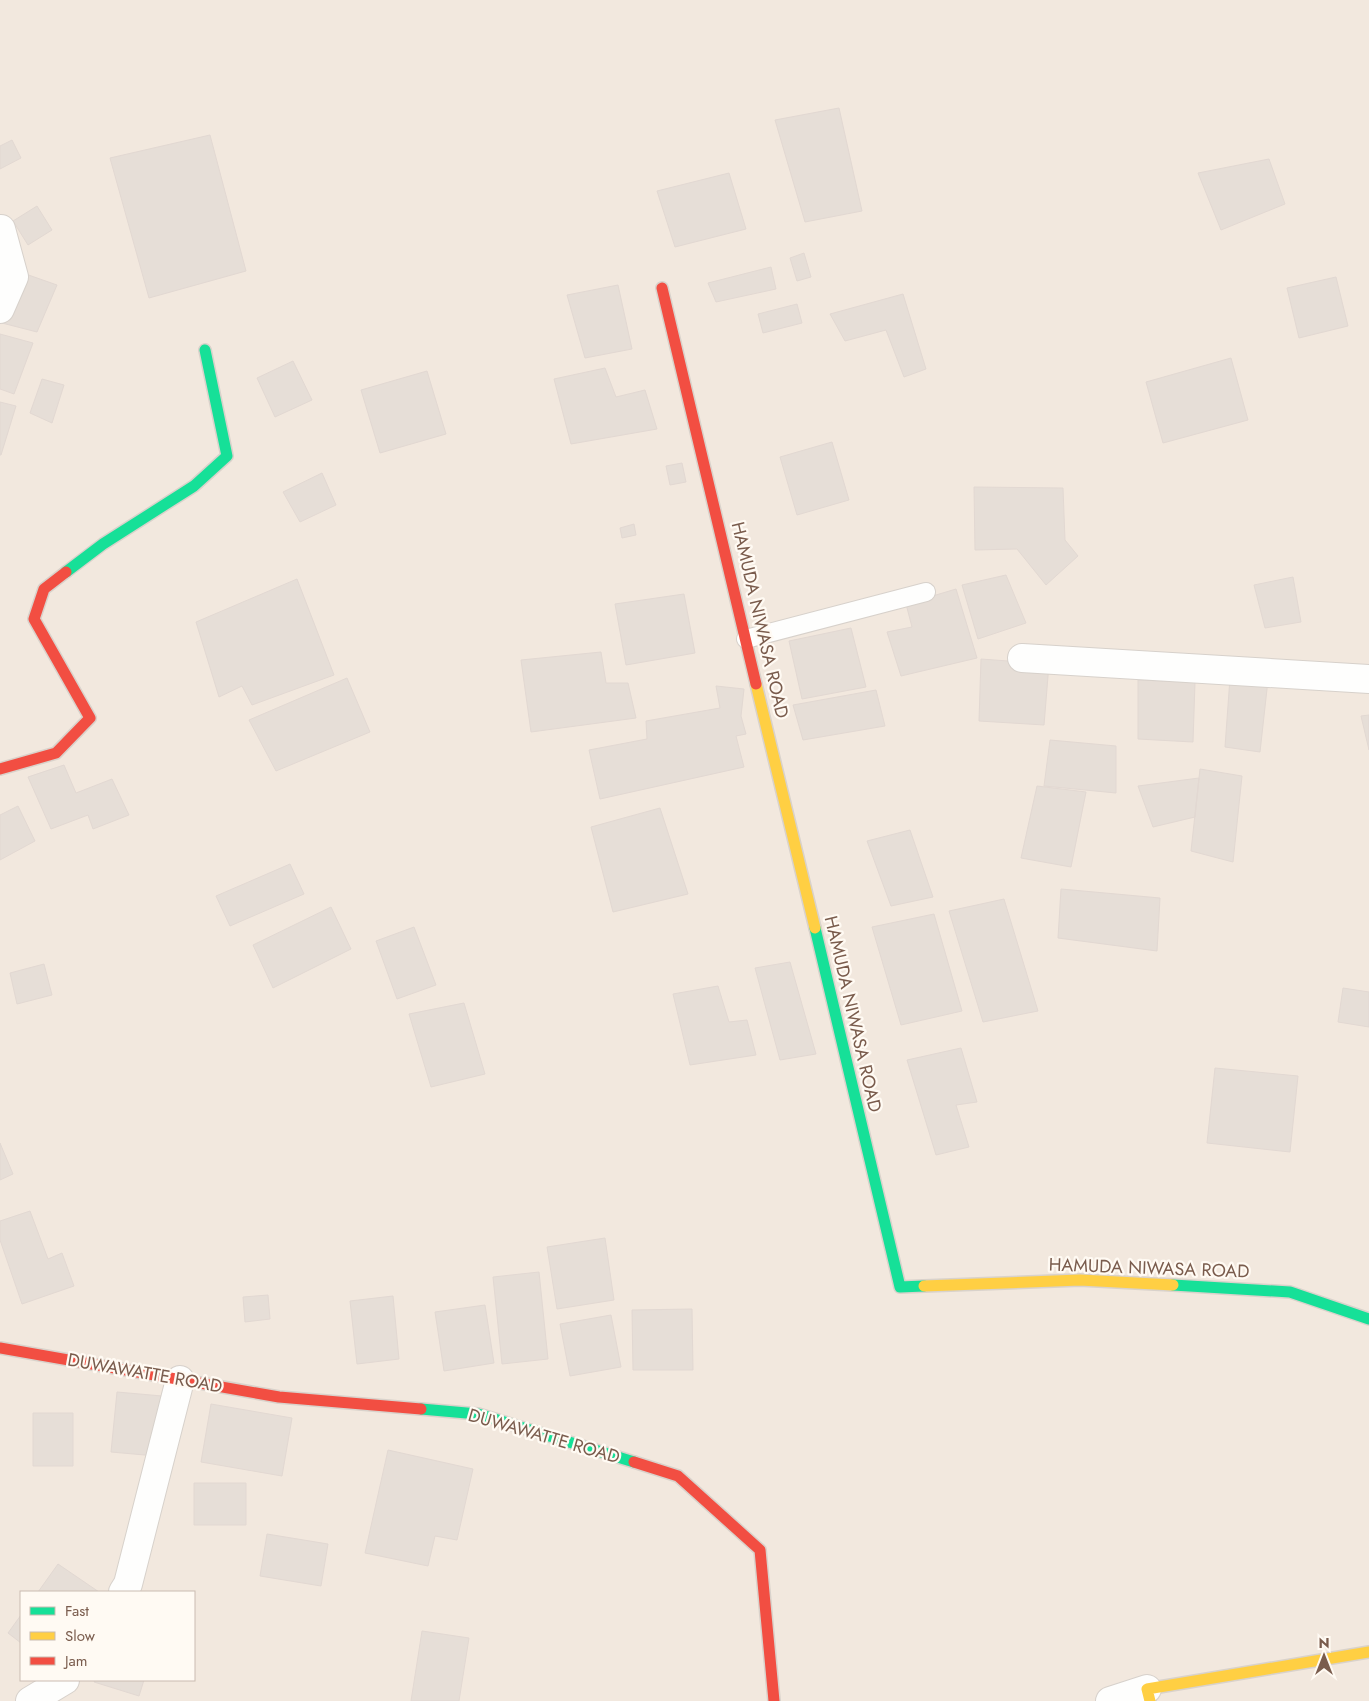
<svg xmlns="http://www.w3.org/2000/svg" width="1369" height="1701" viewBox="0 0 1369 1701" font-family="Jost,sans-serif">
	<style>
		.residential { fill: #f2e8de; fill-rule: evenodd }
		.building { fill: #e6ded7; stroke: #e2d8d2 }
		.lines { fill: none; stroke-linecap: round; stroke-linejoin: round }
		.lane-casing { stroke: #d7d1cb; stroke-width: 20 }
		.street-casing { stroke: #d7d1cb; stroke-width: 30 }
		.fast-casing { stroke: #d9d2cb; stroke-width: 14 }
		.slow-casing { stroke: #d9d2cb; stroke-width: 14 }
		.jam-casing { stroke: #d9d2cb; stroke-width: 14 }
		.lane { stroke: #fefefd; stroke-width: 18 }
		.street { stroke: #fefefd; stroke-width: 28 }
		.fast { stroke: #16e098; stroke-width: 11 }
		.slow { stroke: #ffcf43; stroke-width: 11 }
		.jam { stroke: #f24e42; stroke-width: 11 }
		.labels { text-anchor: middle; stroke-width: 4.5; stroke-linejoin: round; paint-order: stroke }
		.street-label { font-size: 18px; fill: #7a5c4d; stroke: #fffaf3 }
	</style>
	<rect width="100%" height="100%" fill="#f9f5f0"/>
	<path class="residential" d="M 0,0 L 1369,0 L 1369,1701 L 0,1701 ZM 21,1592 L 194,1592 L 194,1680 L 21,1680 Z"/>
	<path class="building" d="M 839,108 L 862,211 L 805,222 L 775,120 Z
		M 210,135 L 246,271 L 149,298 L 110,158 Z
		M 12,140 L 21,158 L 0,169 L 0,146 Z
		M 1269,159 L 1285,204 L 1221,230 L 1198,173 Z
		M 729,173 L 746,229 L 675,247 L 657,191 Z
		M 37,206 L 52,230 L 28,245 L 13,221 Z
		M 804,253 L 811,277 L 797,281 L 790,258 Z
		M 771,267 L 776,289 L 716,302 L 708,283 Z
		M 20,272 L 57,285 L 37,332 L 2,323 Z
		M 1336,277 L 1348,326 L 1299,338 L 1287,288 Z
		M 618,285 L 632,349 L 585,358 L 567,295 Z
		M 903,294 L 926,369 L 904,377 L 886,330 L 845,341 L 830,314 Z
		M 797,304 L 802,323 L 763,333 L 758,314 Z
		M 0,334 L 33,343 L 14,394 L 0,389 Z
		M 1231,358 L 1248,420 L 1163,443 L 1146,382 Z
		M 293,361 L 312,400 L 275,417 L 257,378 Z
		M 605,368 L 616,397 L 645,390 L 657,429 L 571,444 L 554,379 Z
		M 427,371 L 446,434 L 380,453 L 361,390 Z
		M 42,379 L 64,385 L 52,423 L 30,413 Z
		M 0,402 L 16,406 L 1,455 L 0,455 Z
		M 832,442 L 849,500 L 797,515 L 780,457 Z
		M 682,463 L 686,482 L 670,485 L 666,466 Z
		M 322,473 L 336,505 L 300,522 L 283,492 Z
		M 974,487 L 1063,488 L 1065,540 L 1078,556 L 1046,585 L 1017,549 L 975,550 Z
		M 634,524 L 636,535 L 622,538 L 620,528 Z
		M 1006,575 L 1026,623 L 978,639 L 962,585 Z
		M 1293,577 L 1301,622 L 1265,628 L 1254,585 Z
		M 297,579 L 334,675 L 252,705 L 242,686 L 219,697 L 196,622 Z
		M 956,589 L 977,658 L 901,676 L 887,632 L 912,627 L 906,604 Z
		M 684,594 L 695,653 L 626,665 L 615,604 Z
		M 851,628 L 866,687 L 802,699 L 789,641 Z
		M 601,652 L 606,683 L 628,683 L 636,718 L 531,732 L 521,660 Z
		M 981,659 L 1049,664 L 1044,725 L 979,721 Z
		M 347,678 L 370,732 L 276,771 L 249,720 Z
		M 1230,678 L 1268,680 L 1260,752 L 1225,747 Z
		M 1138,680 L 1195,682 L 1193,742 L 1138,739 Z
		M 716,686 L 744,689 L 741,716 L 746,734 L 736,736 L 744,767 L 600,799 L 589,750 L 647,739 L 646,721 L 720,708 Z
		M 876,690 L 885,726 L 803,740 L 793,705 Z
		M 1369,715 L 1369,750 L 1361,716 Z
		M 1050,740 L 1116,746 L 1116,793 L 1044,786 Z
		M 64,765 L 76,793 L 112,779 L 129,815 L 93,829 L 88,815 L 51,829 L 28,777 Z
		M 1200,769 L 1242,776 L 1233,862 L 1191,851 Z
		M 1199,778 L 1195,817 L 1153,827 L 1138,786 Z
		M 1037,786 L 1086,792 L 1071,867 L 1021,858 Z
		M 18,806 L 35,841 L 0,860 L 0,815 Z
		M 660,808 L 688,894 L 613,912 L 591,827 Z
		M 910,830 L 933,897 L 891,906 L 867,841 Z
		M 290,864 L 304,894 L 230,926 L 216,896 Z
		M 1061,889 L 1160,898 L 1157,951 L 1058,938 Z
		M 1004,899 L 1038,1011 L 983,1022 L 949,911 Z
		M 331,907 L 351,949 L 273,988 L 253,945 Z
		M 934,914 L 962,1011 L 901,1025 L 872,927 Z
		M 414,927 L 436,985 L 397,999 L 376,941 Z
		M 790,962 L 816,1054 L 780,1060 L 755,968 Z
		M 44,964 L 52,995 L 17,1004 L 10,973 Z
		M 718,986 L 729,1022 L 747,1020 L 756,1055 L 690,1065 L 673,994 Z
		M 1343,988 L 1369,992 L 1369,1027 L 1338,1022 Z
		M 464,1003 L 485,1074 L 431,1087 L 409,1014 Z
		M 961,1048 L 977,1102 L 956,1105 L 969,1147 L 936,1155 L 907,1060 Z
		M 1215,1068 L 1298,1076 L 1290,1152 L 1207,1143 Z
		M 0,1143 L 13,1174 L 0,1180 Z
		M 30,1211 L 48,1259 L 62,1253 L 74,1286 L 22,1304 L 0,1240 L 0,1221 Z
		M 605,1238 L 614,1300 L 557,1309 L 547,1247 Z
		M 539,1272 L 548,1359 L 502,1364 L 493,1277 Z
		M 268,1295 L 270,1319 L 245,1322 L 243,1297 Z
		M 393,1296 L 399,1359 L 357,1364 L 350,1301 Z
		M 485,1305 L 494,1363 L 444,1371 L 435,1312 Z
		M 692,1309 L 693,1370 L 633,1370 L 632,1310 Z
		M 611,1315 L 621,1367 L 570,1376 L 560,1324 Z
		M 117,1392 L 162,1396 L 156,1456 L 111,1452 Z
		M 211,1404 L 292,1418 L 282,1476 L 201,1462 Z
		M 33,1413 L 73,1413 L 73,1466 L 33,1466 Z
		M 388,1450 L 473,1469 L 457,1540 L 435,1536 L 428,1566 L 365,1553 Z
		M 194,1483 L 246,1483 L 246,1525 L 194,1525 Z
		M 267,1534 L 328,1544 L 321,1586 L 260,1576 Z
		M 58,1564 L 99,1592 L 38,1592 Z
		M 21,1615 L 21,1643 L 8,1633 Z
		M 422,1631 L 469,1638 L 459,1701 L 411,1701 Z
		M 95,1680 L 144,1680 L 139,1696 L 94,1682 Z"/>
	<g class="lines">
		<g class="lane-casing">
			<path id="lane" d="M 746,639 L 926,592"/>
		</g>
		<g class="street-casing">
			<path id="street" d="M 0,230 L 1,229 L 14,277 L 0,309
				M 1022,658 L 1369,679
				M 123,1592 L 128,1584 L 180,1380
				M 30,1701 L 65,1680
				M 1110,1701 L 1147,1689"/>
		</g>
		<g class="fast-casing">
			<path id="fast" d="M 66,572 L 103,544 L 194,486 L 227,456 L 205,350
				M 815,928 L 900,1287 L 924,1286
				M 1173,1285 L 1290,1292 L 1369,1319
				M 421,1409 L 478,1414 L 634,1462"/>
		</g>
		<g class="slow-casing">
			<path id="slow" d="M 756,684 L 815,928
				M 924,1286 L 1080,1280 L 1173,1285
				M 1150,1701 L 1147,1689 L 1369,1652"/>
		</g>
		<g class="jam-casing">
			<path id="jam" d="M 662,288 L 756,684
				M 0,769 L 56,753 L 90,718 L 34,619 L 44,589 L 66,572
				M 0,1348 L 279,1397 L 421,1409
				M 634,1462 L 678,1476 L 760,1550 L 774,1701"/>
		</g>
		<use href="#lane" class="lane"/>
		<use href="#street" class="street"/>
		<use href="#fast" class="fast"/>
		<use href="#slow" class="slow"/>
		<use href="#jam" class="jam"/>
	</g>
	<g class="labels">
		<g class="street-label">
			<text transform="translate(760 620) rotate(77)" y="6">HAMUDA NIWASA ROAD</text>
			<text transform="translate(853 1014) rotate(77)" y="6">HAMUDA NIWASA ROAD</text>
			<text transform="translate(1149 1268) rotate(2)" y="6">HAMUDA NIWASA ROAD</text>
			<text transform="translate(145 1373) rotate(10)" y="6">DUWAWATTE ROAD</text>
			<text transform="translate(544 1436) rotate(16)" y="6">DUWAWATTE ROAD</text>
		</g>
	</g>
	<rect x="20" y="1591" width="175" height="90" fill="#fffaf3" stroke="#cabbb1"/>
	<rect x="30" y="1607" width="25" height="8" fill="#16e098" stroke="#cabbb1"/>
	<text x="65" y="1616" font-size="15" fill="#7a5c4d">Fast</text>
	<rect x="30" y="1632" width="25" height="8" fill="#ffcf43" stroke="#cabbb1"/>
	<text x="65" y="1641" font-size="15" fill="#7a5c4d">Slow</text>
	<rect x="30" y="1657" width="25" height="8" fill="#f24e42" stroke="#cabbb1"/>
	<text x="65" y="1666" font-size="15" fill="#7a5c4d">Jam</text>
	<g transform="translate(1324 1656)" stroke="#fffaf3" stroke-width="4" paint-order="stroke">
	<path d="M0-4L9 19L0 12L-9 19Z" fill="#7a5c4d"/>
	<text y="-8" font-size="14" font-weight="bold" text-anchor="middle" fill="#7a5c4d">N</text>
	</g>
</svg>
